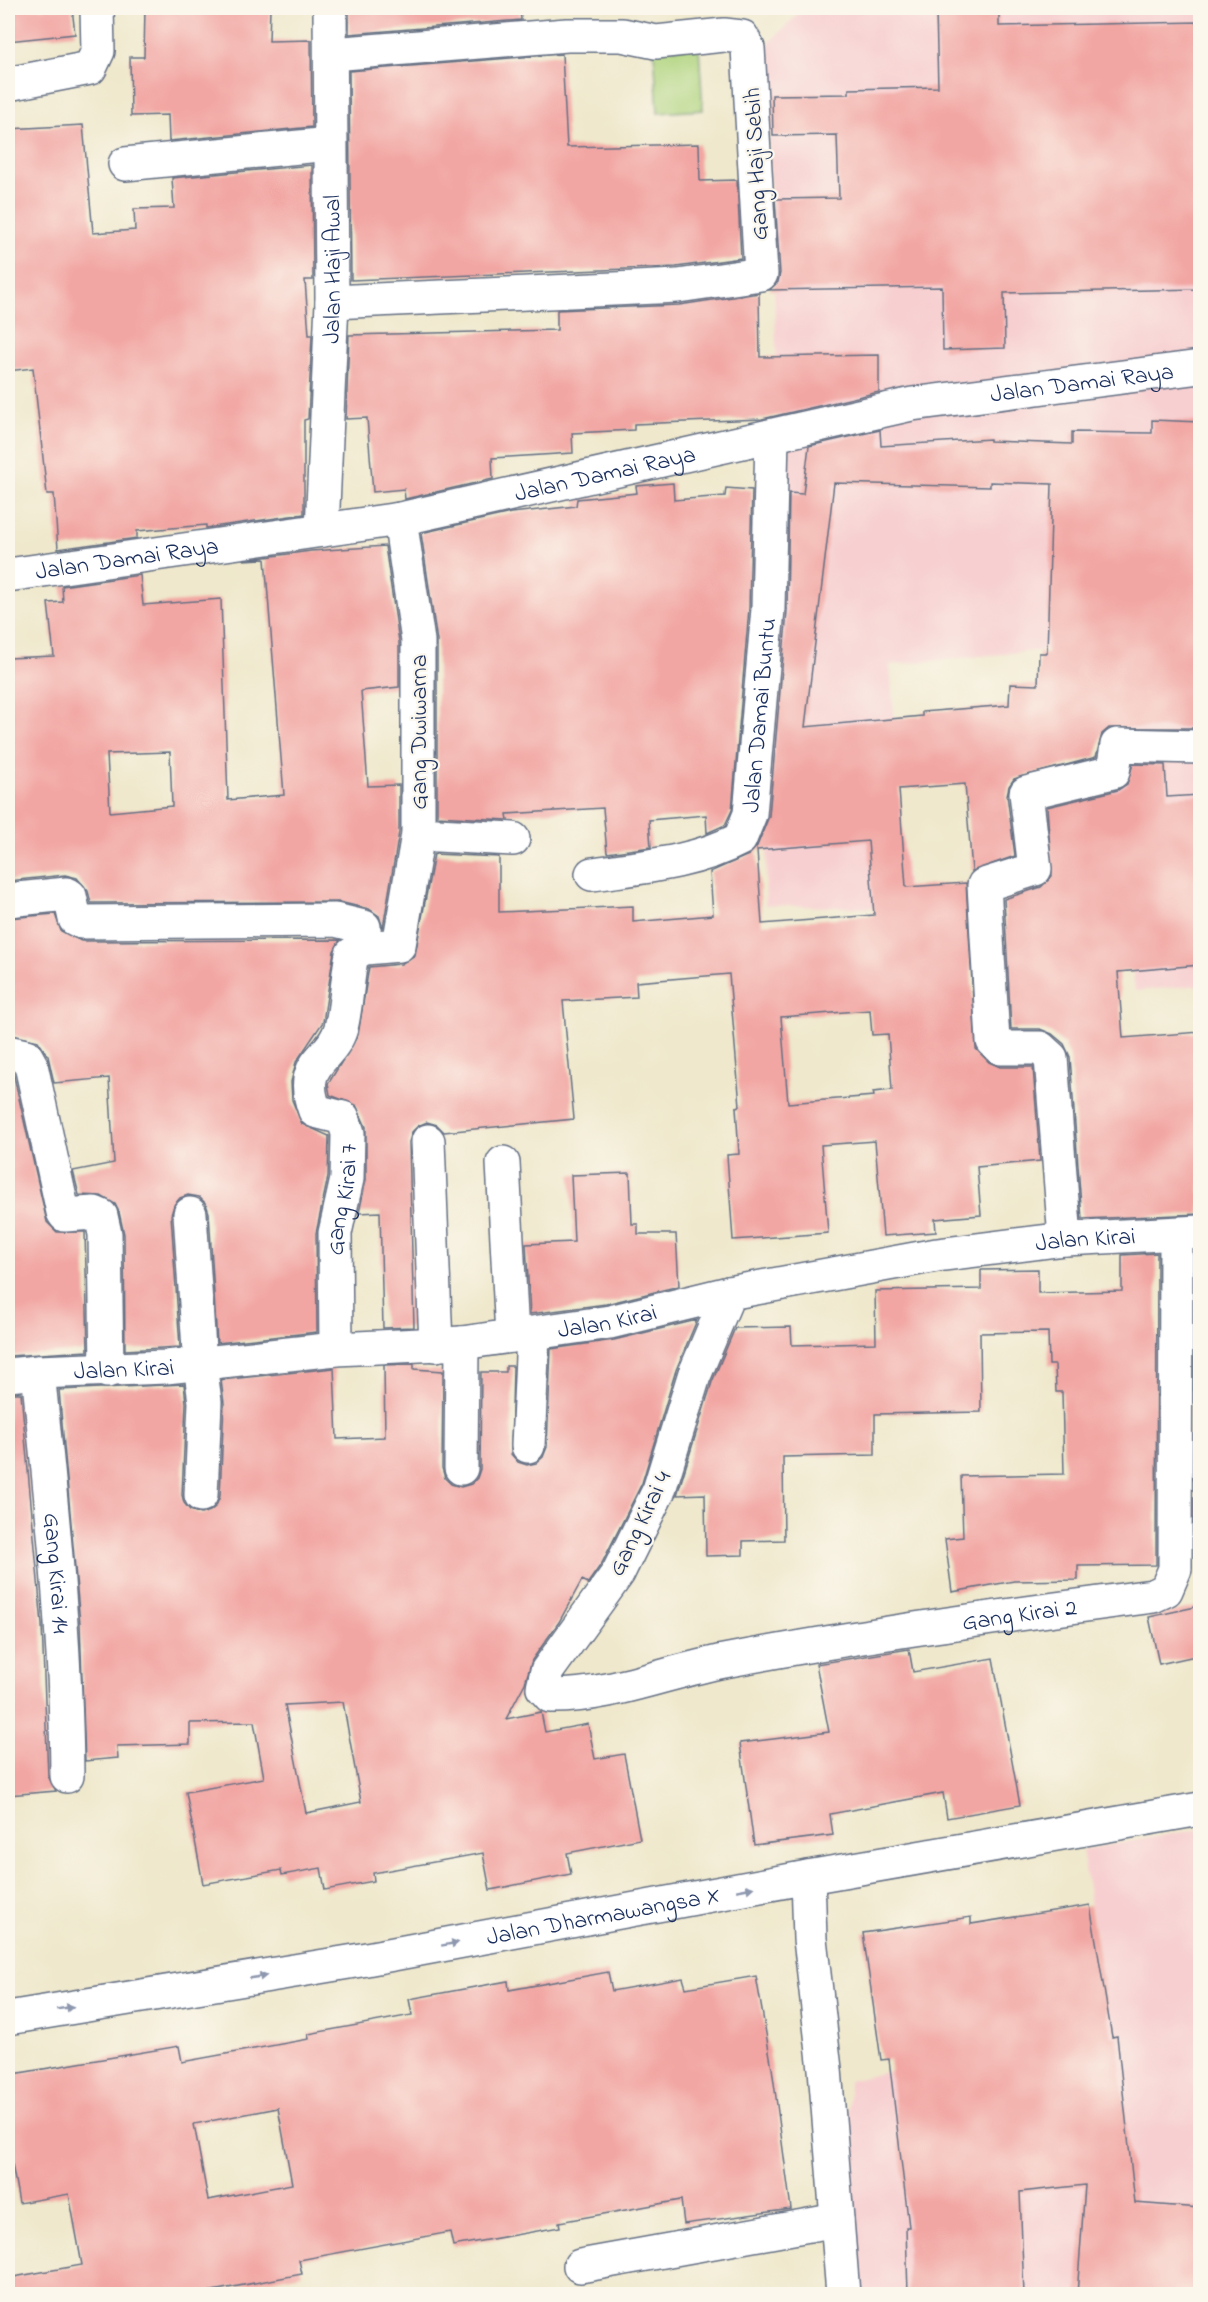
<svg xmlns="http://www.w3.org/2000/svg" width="1208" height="2302" viewBox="0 0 1208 2302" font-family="'Indie Flower',sans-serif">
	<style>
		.built { fill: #f7cfd0 }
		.green { fill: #add37c; stroke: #64816d; stroke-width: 1.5 }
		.building { fill: #f2a6a3; fill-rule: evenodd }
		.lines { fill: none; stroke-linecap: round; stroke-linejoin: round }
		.minor-casing { stroke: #657084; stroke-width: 36 }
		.minor { stroke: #fff; stroke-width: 33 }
		.oneway { fill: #8d97ae }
		.labels { text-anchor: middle; stroke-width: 4.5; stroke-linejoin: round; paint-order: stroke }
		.street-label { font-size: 24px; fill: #1b2f5e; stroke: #fbf7ec }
	</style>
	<rect width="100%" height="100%" fill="#fbf7ec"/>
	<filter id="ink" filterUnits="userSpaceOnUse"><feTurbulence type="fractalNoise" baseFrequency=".0167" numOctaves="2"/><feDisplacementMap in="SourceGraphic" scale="12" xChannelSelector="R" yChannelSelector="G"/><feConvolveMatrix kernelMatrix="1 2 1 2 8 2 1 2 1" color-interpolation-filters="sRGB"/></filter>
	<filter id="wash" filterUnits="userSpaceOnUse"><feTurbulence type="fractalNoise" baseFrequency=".008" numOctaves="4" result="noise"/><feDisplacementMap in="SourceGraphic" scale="24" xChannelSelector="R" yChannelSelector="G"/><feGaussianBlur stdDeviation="1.35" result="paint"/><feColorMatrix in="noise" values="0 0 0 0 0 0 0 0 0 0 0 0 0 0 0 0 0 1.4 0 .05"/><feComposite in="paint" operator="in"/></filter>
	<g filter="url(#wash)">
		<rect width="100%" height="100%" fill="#efe8cc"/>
		<path class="built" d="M 804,8 L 1200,8 L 1200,985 L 1135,991 L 1095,645 L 890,665 L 909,909 L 765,905 L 781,496 L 766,46 Z
			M 1200,1829 L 1200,2294 L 848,2294 L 849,2081 L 1109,2020 L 1082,1850 Z"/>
		<path class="green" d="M 699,47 L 703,110 L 658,113 L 654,49 Z"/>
		<g id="blocks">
			<path class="building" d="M 8,8 L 72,8 L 75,34 L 8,41 Z
				M 145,8 L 270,8 L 269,41 L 311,40 L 312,127 L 169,141 L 168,115 L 131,116 L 130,57 L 144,57 Z
				M 349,8 L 520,8 L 521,20 L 349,34 Z
				M 936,13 L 999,13 L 999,26 L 1200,22 L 1200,289 L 1004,293 L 1005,348 L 943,350 L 942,287 L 769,290 L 778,282 L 780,273 L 775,199 L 839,198 L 837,135 L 773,136 L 772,95 L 849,94 L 849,89 L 938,87 Z
				M 562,54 L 567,147 L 699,144 L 700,181 L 737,180 L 741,258 L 676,267 L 351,280 L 349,71 Z
				M 83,125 L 93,233 L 135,230 L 134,209 L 174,208 L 172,178 L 312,165 L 313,280 L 305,280 L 309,335 L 312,335 L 308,419 L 304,420 L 304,514 L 206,528 L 206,525 L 137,531 L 137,538 L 58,549 L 54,494 L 47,494 L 33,368 L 8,371 L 8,129 Z
				M 759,293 L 760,357 L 879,355 L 879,392 L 762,419 L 634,424 L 634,430 L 572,433 L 573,453 L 492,458 L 493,479 L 405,499 L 404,489 L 373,492 L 367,418 L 346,419 L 349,335 L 557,330 L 557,310 L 679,305 Z
				M 1152,420 L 1200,422 L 1200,728 L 1109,728 L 1102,734 L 1096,757 L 1014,779 L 1009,786 L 1007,795 L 1015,856 L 972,871 L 965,784 L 899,789 L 906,887 L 966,883 L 976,1049 L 989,1062 L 1000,1067 L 1033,1067 L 1040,1161 L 977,1167 L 981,1215 L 935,1219 L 936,1232 L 883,1236 L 875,1141 L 821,1145 L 828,1233 L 733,1240 L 727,1155 L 739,1154 L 736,1107 L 740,1106 L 729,974 L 636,982 L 637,997 L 563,1001 L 574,1119 L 444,1132 L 437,1125 L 427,1122 L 418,1126 L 412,1132 L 409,1142 L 414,1327 L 383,1328 L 380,1212 L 359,1213 L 366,1180 L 366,1127 L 356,1105 L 330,1095 L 328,1084 L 358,1035 L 369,967 L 401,964 L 415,955 L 434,854 L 499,857 L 499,912 L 633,906 L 633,922 L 713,915 L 710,872 L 749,855 L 757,846 L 769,816 L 787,611 L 789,493 L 803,494 L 809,446 L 880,430 L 881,446 L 990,439 L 990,441 L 1072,444 L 1072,432 L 1152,433 ZM 990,482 L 1052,484 L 1047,653 L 1039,653 L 1038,685 L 1010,684 L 1009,705 L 922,712 L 922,716 L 805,727 L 834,483 L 990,487 ZM 868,841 L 874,915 L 762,924 L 757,850 ZM 870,1010 L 872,1035 L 888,1034 L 892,1090 L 873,1092 L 874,1096 L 788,1103 L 781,1017 Z
				M 673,483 L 674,500 L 725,496 L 726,488 L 752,490 L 749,608 L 732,810 L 725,825 L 707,833 L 706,815 L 649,820 L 651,847 L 607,853 L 603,808 L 507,814 L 508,820 L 437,816 L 437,641 L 421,533 L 511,513 L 576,506 L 577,499 L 637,493 L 636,486 Z
				M 385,546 L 399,642 L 399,687 L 361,691 L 368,786 L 399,785 L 399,832 L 383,928 L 379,916 L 369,909 L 339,902 L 91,903 L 88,891 L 77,878 L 65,875 L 8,881 L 8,804 L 10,804 L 8,658 L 54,656 L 48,603 L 63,602 L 62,586 L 140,575 L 143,605 L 221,599 L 228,800 L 284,795 L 265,559 L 243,560 L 311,551 ZM 170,752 L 172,806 L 110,812 L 107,754 Z
				M 1133,764 L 1165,765 L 1167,797 L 1200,795 L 1200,965 L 1118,972 L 1123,1038 L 1200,1032 L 1200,1214 L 1082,1219 L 1070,1057 L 1064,1044 L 1052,1034 L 1040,1029 L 1011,1029 L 1004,899 L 1041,887 L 1052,876 L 1047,807 L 1118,790 L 1127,784 Z
				M 55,914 L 61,931 L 81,941 L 340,940 L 334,951 L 323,1022 L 296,1062 L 291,1082 L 292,1100 L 302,1124 L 329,1136 L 328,1177 L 316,1233 L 317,1332 L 217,1343 L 209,1213 L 206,1204 L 199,1197 L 188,1195 L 180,1198 L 174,1205 L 171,1215 L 180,1347 L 125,1350 L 124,1234 L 119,1212 L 115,1204 L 101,1196 L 79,1195 L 73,1171 L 114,1163 L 109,1078 L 54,1083 L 48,1056 L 38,1041 L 8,1034 L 8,918 Z
				M 8,1071 L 13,1072 L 47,1222 L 57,1232 L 85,1232 L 88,1351 L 8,1356 Z
				M 630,1173 L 632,1224 L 638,1224 L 638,1234 L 676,1234 L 679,1286 L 606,1304 L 530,1314 L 526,1244 L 574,1242 L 571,1175 Z
				M 1195,1251 L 1200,1251 L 1200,1390 L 1194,1390 Z
				M 1157,1253 L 1156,1565 L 1078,1566 L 1078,1580 L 1014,1581 L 952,1592 L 945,1539 L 963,1537 L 961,1476 L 1064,1474 L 1062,1392 L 1056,1392 L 1055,1365 L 1049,1365 L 1048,1332 L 980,1333 L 981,1412 L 875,1414 L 875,1455 L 783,1457 L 784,1540 L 743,1541 L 743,1555 L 706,1556 L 705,1494 L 677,1495 L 712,1382 L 735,1328 L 791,1327 L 792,1345 L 876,1343 L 875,1291 L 981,1289 L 981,1270 L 1038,1269 L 1038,1293 L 1122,1291 L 1122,1255 Z
				M 697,1320 L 676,1370 L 642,1483 L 602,1563 L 588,1583 L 582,1580 L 559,1622 L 532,1660 L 525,1683 L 506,1719 L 541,1712 L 545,1732 L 588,1724 L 595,1759 L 624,1754 L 640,1839 L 567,1853 L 571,1874 L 490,1890 L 483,1853 L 373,1873 L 374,1881 L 325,1890 L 321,1868 L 282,1875 L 281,1870 L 203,1884 L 186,1792 L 264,1778 L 254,1722 L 190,1723 L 190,1744 L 117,1746 L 118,1758 L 85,1761 L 80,1623 L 59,1390 L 184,1384 L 186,1403 L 182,1495 L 184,1503 L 190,1510 L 201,1514 L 210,1511 L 216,1506 L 220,1496 L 224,1403 L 221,1380 L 334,1368 L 337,1439 L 385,1437 L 384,1365 L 414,1364 L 414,1369 L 443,1371 L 442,1468 L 445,1478 L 451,1484 L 461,1487 L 471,1484 L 477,1478 L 480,1469 L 481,1372 L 506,1372 L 506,1366 L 513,1366 L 511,1454 L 518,1462 L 527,1465 L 536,1463 L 543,1457 L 547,1447 L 551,1349 L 614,1340 ZM 343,1702 L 361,1802 L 306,1813 L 285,1705 Z
				M 8,1393 L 21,1393 L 42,1625 L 48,1776 L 56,1791 L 8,1795 Z
				M 1194,1498 L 1200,1498 L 1200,1542 L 1194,1542 Z
				M 1200,1606 L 1200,1655 L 1159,1664 L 1149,1617 Z
				M 909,1649 L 913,1672 L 993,1658 L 1020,1805 L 947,1818 L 943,1793 L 830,1814 L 833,1835 L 754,1845 L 740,1743 L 829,1732 L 816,1664 Z
				M 1090,1905 L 1112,2037 L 1117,2036 L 1135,2203 L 1200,2208 L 1200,2295 L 1077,2295 L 1085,2185 L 1020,2192 L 1024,2295 L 908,2295 L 906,2227 L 909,2227 L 889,2059 L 881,2060 L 863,1933 L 971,1917 L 971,1924 Z
				M 608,1972 L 612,1991 L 683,1978 L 686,1988 L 756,1976 L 772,2068 L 791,2209 L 684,2224 L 681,2200 L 559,2222 L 560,2227 L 453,2246 L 450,2232 L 299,2260 L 302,2274 L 191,2295 L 8,2295 L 8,2278 L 82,2265 L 69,2194 L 19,2203 L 8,2141 L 8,2075 L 179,2046 L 182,2062 L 309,2039 L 308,2034 L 412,2015 L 409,1999 L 508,1981 L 509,1990 ZM 278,2108 L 292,2184 L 208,2200 L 194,2124 Z"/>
		</g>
	</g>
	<g filter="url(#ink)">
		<use href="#blocks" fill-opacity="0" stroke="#657084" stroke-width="1.5"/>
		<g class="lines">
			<g class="minor-casing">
				<g id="minor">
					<path d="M 8,84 L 90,68 L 98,51 L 97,8"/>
					<path d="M 125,164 L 330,144"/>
					<path d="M 332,302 L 678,286 L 761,274 L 748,48 L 742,37 L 724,35 L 656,42 L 622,35 L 567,35 L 332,54"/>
					<path id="s1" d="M 322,530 L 332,302 L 330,8"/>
					<path id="s2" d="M 8,575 L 400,519 L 912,404 L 1200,367"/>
					<path d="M 418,834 L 513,839"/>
					<path id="s3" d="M 592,874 C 641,867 695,863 740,839 L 750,814 L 768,609 L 772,436"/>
					<path d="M 8,900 L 67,894 L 70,896 L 75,919 L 81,922 L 335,920 L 364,927 L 365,948"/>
					<path d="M 8,1052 L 26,1056 L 31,1065 L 63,1212 L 65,1215 L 94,1213 L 101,1216 L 105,1234 L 107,1371"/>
					<path d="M 428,1141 L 436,1345"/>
					<path d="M 503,1163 L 512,1336"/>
					<path d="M 190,1214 L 200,1364 L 205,1402 L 201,1495"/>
					<path d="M 1065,1239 L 1051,1058 L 1040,1048 L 1001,1048 L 993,1041 L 984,885 L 1035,869 L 1026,793 L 1113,772 L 1117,745 L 1200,747"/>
					<path id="s4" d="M 729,1293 L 694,1376 L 659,1490 L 618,1573 L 547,1671 L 543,1688 L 550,1696 C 609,1697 667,1672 724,1661 C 866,1634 1010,1615 1153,1596 L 1166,1590 L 1175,1569 L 1176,1234"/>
					<path id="s5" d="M 336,1349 L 335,1233 L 347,1179 L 348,1133 L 343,1118 L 315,1111 C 296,1061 331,1062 341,1028 C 347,1004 347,978 352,954 L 365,948 L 399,945 L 418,834 L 418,641 L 400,519"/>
					<path id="s6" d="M 38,1372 C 52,1506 66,1640 67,1776"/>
					<path id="s7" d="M 8,1375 L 38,1372 L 166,1367 L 336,1349 L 462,1343 L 610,1322 L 729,1293 L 937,1255 L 1065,1239 L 1200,1232"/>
					<path d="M 528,1446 L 533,1334"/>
					<path d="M 461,1468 L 462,1343"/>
					<path d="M 808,1877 L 810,1939 L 825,2069 L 843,2294"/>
					<path id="s8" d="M 8,2018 L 361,1960 L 808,1877 L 1200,1809"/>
					<path d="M 580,2266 L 837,2220"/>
				</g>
			</g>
			<use href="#minor" class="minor"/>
		</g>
		<defs><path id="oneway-solid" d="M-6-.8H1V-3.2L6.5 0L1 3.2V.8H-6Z" transform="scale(1.5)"/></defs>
		<g class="oneway">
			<use href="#oneway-solid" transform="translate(745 1889) rotate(-11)"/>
			<use href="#oneway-solid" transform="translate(450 1944) rotate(-10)"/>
			<use href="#oneway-solid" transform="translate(258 1977) rotate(-9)"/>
			<use href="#oneway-solid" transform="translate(65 2008) rotate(-9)"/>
		</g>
	</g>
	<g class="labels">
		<g class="street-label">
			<text transform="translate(755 164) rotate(-93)" y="8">Gang Haji Sebih</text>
			<text dy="8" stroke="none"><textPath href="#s1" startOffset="261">Jalan Haji Awal</textPath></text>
			<text dy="8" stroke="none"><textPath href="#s2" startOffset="1092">Jalan Damai Raya</textPath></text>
			<text dy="8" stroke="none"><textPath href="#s2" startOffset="606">Jalan Damai Raya</textPath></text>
			<text dy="8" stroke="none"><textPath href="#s2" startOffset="120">Jalan Damai Raya</textPath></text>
			<text dy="8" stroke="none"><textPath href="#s3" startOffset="279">Jalan Damai Buntu</textPath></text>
			<text transform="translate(418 732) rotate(-90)" y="8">Gang Dwiwarna</text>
			<text dy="8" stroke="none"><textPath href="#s5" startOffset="150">Gang Kirai 7</textPath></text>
			<text dy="8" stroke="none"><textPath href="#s7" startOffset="1088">Jalan Kirai</textPath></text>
			<text dy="8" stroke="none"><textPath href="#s7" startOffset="602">Jalan Kirai</textPath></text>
			<text dy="8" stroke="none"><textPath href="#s7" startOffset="116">Jalan Kirai</textPath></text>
			<text transform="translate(639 1523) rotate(-64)" y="8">Gang Kirai 4</text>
			<text dy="8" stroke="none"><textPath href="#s6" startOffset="202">Gang Kirai 14</textPath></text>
			<text dy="8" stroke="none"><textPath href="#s4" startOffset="928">Gang Kirai 2</textPath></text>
			<text dy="8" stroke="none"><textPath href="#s8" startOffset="604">Jalan Dharmawangsa X</textPath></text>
		</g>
	</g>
	<rect width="1208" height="2302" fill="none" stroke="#fbf7ec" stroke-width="30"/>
</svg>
